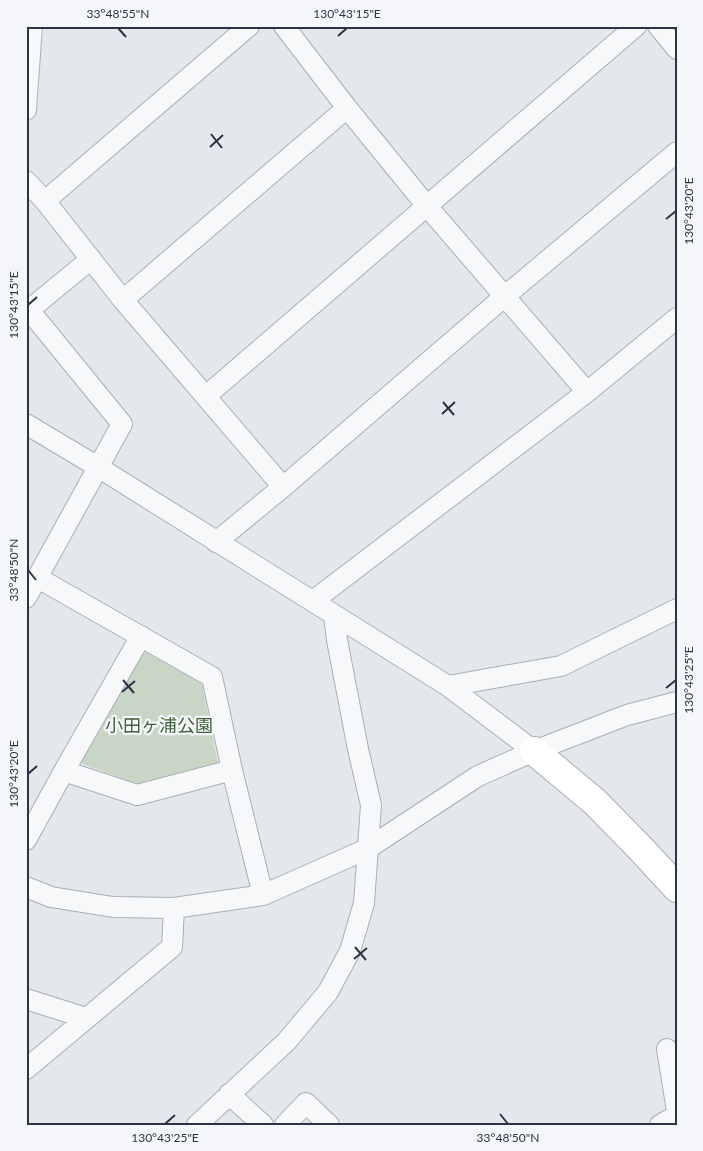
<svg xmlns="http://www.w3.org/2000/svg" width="703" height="1151" viewBox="0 0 703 1151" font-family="Lato,'Noto Sans JP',sans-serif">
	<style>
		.green { fill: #c9d6c5 }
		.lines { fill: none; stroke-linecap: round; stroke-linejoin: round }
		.street-casing { stroke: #a9aeb7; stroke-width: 22 }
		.secondary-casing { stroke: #a9aeb7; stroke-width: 30 }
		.street { stroke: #f7f8fa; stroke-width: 20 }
		.secondary { stroke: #fff; stroke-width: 28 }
		.ticks { fill: none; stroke: #2b3445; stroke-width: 2 }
		.labels { text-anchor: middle; stroke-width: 4.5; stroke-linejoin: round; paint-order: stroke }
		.park-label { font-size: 18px; fill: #3f6138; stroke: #f4f6f9 }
		.neatline { fill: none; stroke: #2b3445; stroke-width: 2 }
		.ticks-label { font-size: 12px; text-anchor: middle; fill: #2b3445 }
	</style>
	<rect width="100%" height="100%" fill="#e4e7ec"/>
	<path class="green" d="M 143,650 L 202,684 L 218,764 L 137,784 L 80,763 Z"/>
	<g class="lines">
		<g class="street-casing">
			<path id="street" d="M 284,26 L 347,108 L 426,205 L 587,392
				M 658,26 L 677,49
				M 26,110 L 32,26
				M 26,181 L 45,201 L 123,300 L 283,487 L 216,542
				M 45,201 L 249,26
				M 123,300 L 347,108
				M 206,396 L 636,26
				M 26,424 L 98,467 L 448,686 L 534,751
				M 283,487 L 505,296 L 677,152
				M 38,578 L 212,677 L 232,770 L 263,895
				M 26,598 L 122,424 L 29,310 L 91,259
				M 313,601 L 587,392 L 677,318
				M 448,686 L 561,666 L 677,609
				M 64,771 L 137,795 L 232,770
				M 26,840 L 64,771 L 141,636
				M 26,887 L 51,897 L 113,907 L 174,908 L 263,895 L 367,849 L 478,776 L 534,751 L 627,715 L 677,702
				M 26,999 L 86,1018
				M 667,1049 L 677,1111
				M 26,1069 L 172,947 L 174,908
				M 229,1094 L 263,1125
				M 197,1125 L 287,1041 L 328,992 L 350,951 L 364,903 L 371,805 L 358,749 L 337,640 L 334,615
				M 285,1125 L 306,1103 L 329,1125
				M 660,1125 L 677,1115"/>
		</g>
		<g class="secondary-casing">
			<path id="secondary" d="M 534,751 L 595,802 L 641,849 L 677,888"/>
		</g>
		<use href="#street" class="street"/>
		<use href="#secondary" class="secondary"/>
	</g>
	<path class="ticks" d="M 118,28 L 126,37M 338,36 L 347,28M 211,134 L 222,148M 210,147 L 223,135M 666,219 L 676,211M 28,305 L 37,297M 443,402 L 454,415M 442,414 L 455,402M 28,570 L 36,580M 123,680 L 134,693M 666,688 L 676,680M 122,692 L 135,681M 28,774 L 37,766M 355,947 L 366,960M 354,959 L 367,948M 500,1114 L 508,1124M 165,1124 L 175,1115"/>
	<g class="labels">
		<g class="park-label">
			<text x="159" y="732">小田ヶ浦公園</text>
		</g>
	</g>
	<rect width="703" height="1151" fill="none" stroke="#f4f6f9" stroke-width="55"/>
	<rect x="28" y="28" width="648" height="1096" class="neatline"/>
	<g class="ticks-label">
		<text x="118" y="18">33°48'55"N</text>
		<text x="347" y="18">130°43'15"E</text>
		<text transform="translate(689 211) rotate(-90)" y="4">130°43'20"E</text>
		<text transform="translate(14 305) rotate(-90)" y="4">130°43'15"E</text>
		<text transform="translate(14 570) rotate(-90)" y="4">33°48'50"N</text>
		<text transform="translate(689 680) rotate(-90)" y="4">130°43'25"E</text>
		<text transform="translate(14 774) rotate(-90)" y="4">130°43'20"E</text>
		<text x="165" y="1142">130°43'25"E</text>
		<text x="508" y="1142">33°48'50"N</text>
	</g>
</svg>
